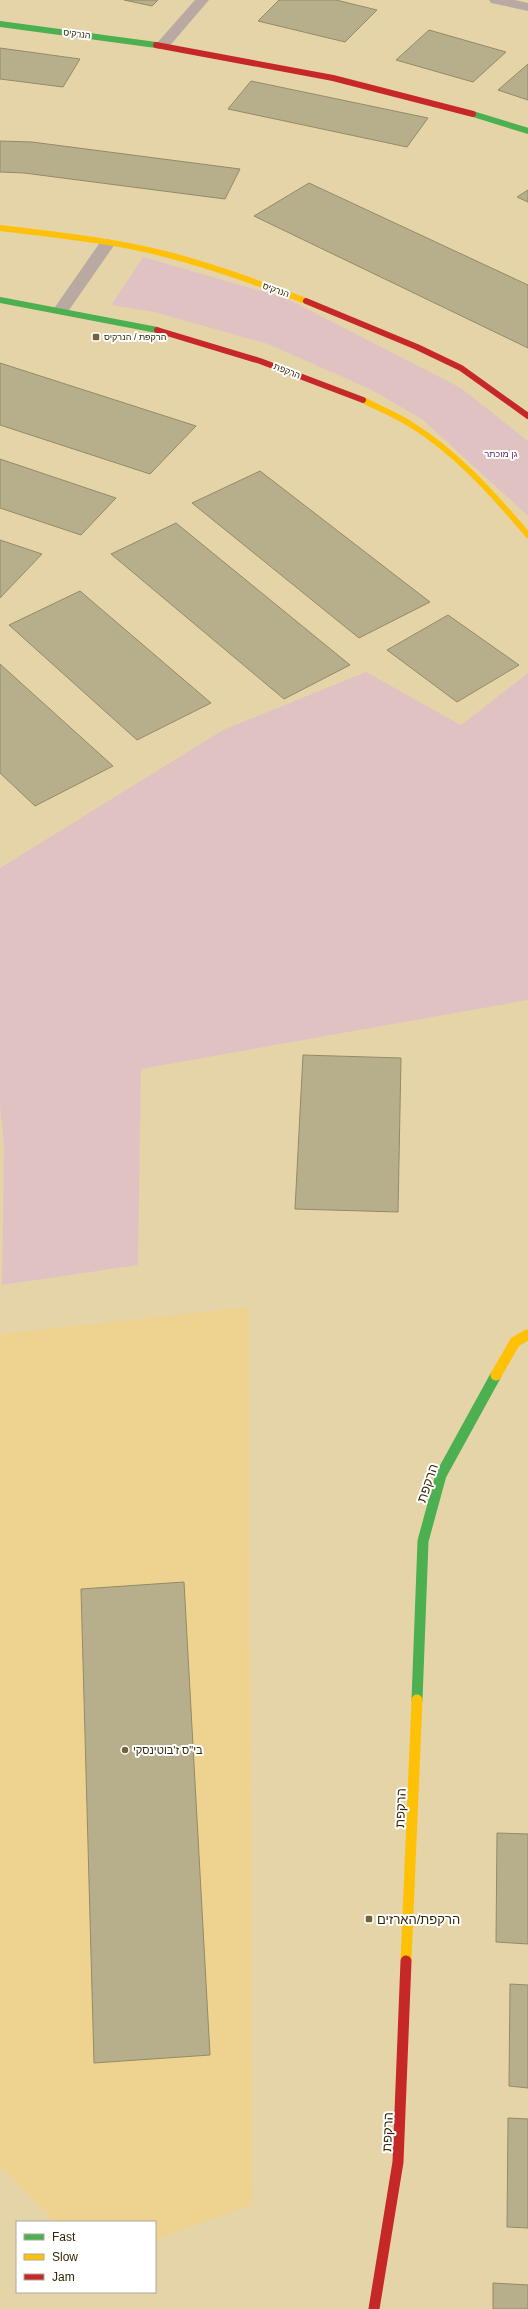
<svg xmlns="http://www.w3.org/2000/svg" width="528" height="2309" viewBox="0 0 528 2309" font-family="Arial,'Noto Sans Hebrew',sans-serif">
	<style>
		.built { fill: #eed28f }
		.green { fill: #e0c2c3 }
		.building { fill: #b7af8c; stroke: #938b66 }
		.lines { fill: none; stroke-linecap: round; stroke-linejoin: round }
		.street { fill: #b8aaa2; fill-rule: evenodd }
		.fast-far1 { stroke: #4caf50; stroke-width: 6 }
		.fast { stroke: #4caf50; stroke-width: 11 }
		.slow-far2 { stroke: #ffc107; stroke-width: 6 }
		.slow-far1 { stroke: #ffc107; stroke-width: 8 }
		.slow { stroke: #ffc107; stroke-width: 11 }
		.jam-far1 { stroke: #c62828; stroke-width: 6 }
		.jam { stroke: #c62828; stroke-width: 11 }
		.poi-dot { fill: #72633e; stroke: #fff; stroke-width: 1.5 }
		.labels { text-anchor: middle; stroke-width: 4; stroke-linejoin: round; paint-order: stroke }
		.far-street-label { font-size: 9px; fill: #332604; stroke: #fff }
		.far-poi-label { font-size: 9px; fill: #332604; stroke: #fff; text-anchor: start }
		.far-park-label { font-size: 9px; fill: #611e61; stroke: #fff }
		.poi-label { font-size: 11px; fill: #332604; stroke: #fff; text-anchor: start }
		.near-street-label { font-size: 13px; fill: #332604; stroke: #fff }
		.near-poi-label { font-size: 13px; fill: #332604; stroke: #fff; text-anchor: start }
	</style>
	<rect width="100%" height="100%" fill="#e6d4a9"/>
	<path class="built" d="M 249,1307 L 252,2205 L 155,2240 L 155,2222 L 55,2222 L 0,2166 L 0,1334 Z"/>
	<path class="green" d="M 143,257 L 286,298 L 461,388 L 528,441 L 528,516 L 423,420 L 372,390 L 268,344 L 154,312 L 111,305 Z
		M 366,672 L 461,725 L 528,673 L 528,1000 L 141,1069 L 138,1265 L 2,1285 L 4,1145 L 0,1106 L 0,868 L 223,730 Z"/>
	<path class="building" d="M 124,0 L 158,0 L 152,6 Z
		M 279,0 L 336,0 L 377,10 L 345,42 L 258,21 Z
		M 429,30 L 506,52 L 473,82 L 396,60 Z
		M 0,48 L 80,59 L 63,87 L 0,79 Z
		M 528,64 L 528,100 L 498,90 Z
		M 251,81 L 428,118 L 407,147 L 228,109 Z
		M 0,141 L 32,142 L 240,169 L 225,199 L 24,173 L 0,172 Z
		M 309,183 L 528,285 L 528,348 L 254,216 Z
		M 528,190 L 528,202 L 517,197 Z
		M 0,363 L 196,426 L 150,474 L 0,425 Z
		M 0,459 L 116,498 L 81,535 L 0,508 Z
		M 260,471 L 430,602 L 359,638 L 192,503 Z
		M 176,523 L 350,665 L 284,699 L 111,554 Z
		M 0,540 L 42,554 L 0,598 Z
		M 80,591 L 211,703 L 137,740 L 9,625 Z
		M 448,615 L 519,665 L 457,702 L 387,650 Z
		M 0,664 L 113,766 L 35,806 L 0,773 Z
		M 303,1055 L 401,1058 L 398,1212 L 295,1209 Z
		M 184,1582 L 210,2055 L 94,2063 L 81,1589 Z
		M 497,1833 L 528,1834 L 528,1944 L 496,1942 Z
		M 510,1984 L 528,1985 L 528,2088 L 509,2086 Z
		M 508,2118 L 528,2119 L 528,2228 L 507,2227 Z
		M 493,2283 L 528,2285 L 528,2309 L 493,2309 Z"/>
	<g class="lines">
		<path class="street" d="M 195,0 L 209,0 L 167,49 L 157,49 L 155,46 L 157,43 Z
			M 489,0 L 515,0 L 528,3 L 528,11 L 491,3 Z
			M 107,239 L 113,241 L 115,244 L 67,313 L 55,313 L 53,310 L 55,307 L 101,241 Z"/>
		<path class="fast-far1" d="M 0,24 L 156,45
			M 473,114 L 528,131
			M 0,300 L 157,330"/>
		<path class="fast" d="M 417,1700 L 423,1541 L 441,1475 L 496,1375"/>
		<path class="slow-far2" d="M 0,228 C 55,235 111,240 165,254 C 213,266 260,284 306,301
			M 363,400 C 378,408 395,414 410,424 C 456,452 493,494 528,535"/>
		<path class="slow-far1" d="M 525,1336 L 528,1334"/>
		<path class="slow" d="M 496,1375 L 515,1342 L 527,1335
			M 406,1961 L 417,1700"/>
		<path class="jam-far1" d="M 156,45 L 333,78 L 473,114
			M 306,301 L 417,347 L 461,368 L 528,416
			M 157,330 L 260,361 L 363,400"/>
		<path class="jam" d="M 374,2309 L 398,2162 L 406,1961"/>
	</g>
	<g class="poi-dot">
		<rect x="92" y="333" width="8" height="8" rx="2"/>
		<circle cx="125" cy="1750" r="4"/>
		<rect x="365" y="1915" width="8" height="8" rx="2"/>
	</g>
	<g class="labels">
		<g class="far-street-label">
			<text transform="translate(77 34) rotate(7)" y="3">הנרקיס</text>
			<text transform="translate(276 290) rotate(20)" y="3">הנרקיס</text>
			<text transform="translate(287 371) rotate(21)" y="3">הרקפת</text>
		</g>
		<g class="far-poi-label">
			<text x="104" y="340">הרקפת / הנרקיס</text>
		</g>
		<g class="far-park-label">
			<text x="501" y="457">גן מוכתר</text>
		</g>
		<g class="poi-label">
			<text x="133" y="1754">בי"ס ז'בוטינסקי</text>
		</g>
		<g class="near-street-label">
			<text transform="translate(427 1483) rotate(-71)" y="5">הרקפת</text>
			<text transform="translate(400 1808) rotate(-88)" y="5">הרקפת</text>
			<text transform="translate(387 2132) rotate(-88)" y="5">הרקפת</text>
		</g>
		<g class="near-poi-label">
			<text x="377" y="1924">הרקפת/הארזים</text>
		</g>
	</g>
	<rect x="16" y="2221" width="140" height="72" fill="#ffffff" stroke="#ada89b"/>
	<rect x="24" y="2234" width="20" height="6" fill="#4caf50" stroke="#ada89b"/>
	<text x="52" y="2241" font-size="12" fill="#332604">Fast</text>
	<rect x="24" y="2254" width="20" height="6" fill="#ffc107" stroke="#ada89b"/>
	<text x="52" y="2261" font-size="12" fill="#332604">Slow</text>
	<rect x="24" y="2274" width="20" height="6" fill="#c62828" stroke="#ada89b"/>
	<text x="52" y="2281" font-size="12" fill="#332604">Jam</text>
</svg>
